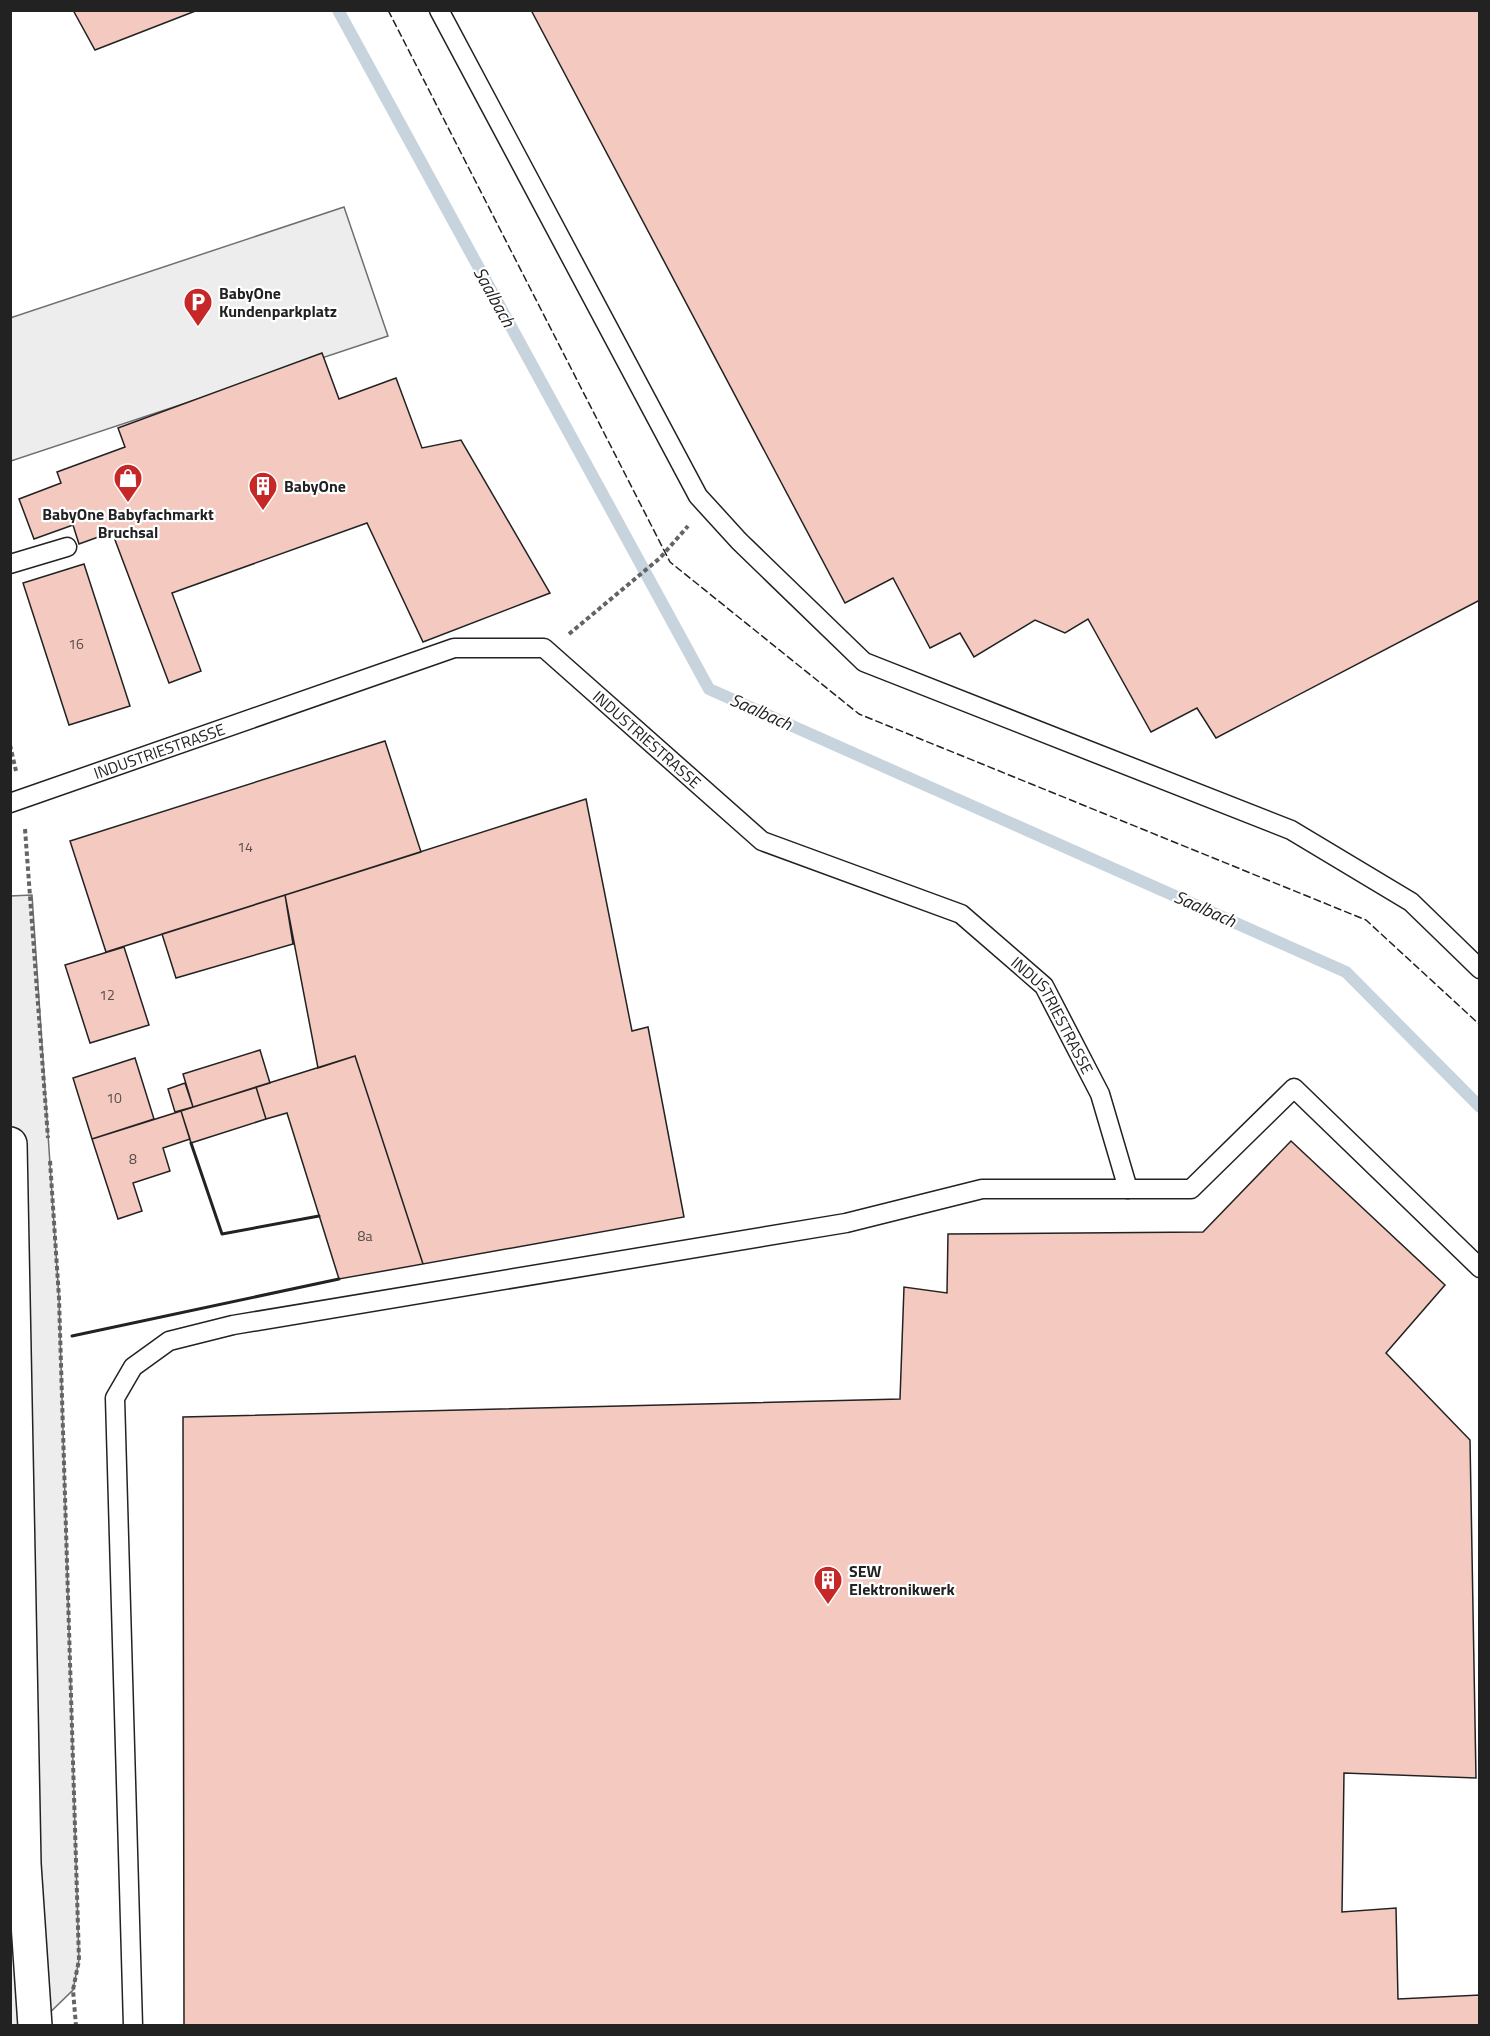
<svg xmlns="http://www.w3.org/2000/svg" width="1490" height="2036" viewBox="0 0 1490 2036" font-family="'Titillium Web',sans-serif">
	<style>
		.parking { fill: #ededed; stroke: #6f6f6f; stroke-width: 1.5 }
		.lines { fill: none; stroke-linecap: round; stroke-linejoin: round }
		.stream { stroke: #c7d3dd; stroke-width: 12 }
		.building { fill: #f3c9c0; stroke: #222; stroke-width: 1.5 }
		.lane-casing { stroke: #222; stroke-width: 21 }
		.street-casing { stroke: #222; stroke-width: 36 }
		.path { stroke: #646464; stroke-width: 4; stroke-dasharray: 4.5 3; stroke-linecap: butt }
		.lane { stroke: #fff; stroke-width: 18 }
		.street { stroke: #fff; stroke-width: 33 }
		.fence { stroke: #222; stroke-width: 1.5; stroke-dasharray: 8 3; stroke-linecap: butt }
		.wall { stroke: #222; stroke-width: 3 }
		.labels { text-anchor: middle; stroke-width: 4.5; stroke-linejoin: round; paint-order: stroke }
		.number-label { font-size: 14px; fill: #564c4a }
		.poi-label { font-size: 16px; font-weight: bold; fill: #222; stroke: #fff; text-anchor: start }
		.street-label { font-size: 16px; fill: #222; stroke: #fff }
		.water-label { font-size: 18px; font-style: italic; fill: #222; stroke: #fff }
	</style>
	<rect width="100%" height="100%" fill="#fff"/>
	<path class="parking" d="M 344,207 L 388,336 L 11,461 L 10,318 Z
		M 32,895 L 59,1298 L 79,1960 L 73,1990 L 36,2026 L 10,2025 L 10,896 Z"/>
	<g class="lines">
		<path class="stream" d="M 338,10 L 709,689 L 1346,972 L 1480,1107"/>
	</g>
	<path class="building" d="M 73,10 L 198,10 L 95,50 Z
		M 531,10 L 1480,10 L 1480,600 L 1216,738 L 1197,708 L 1151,732 L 1088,619 L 1065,633 L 1035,620 L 974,657 L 960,633 L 930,648 L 893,578 L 845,603 Z
		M 322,353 L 339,399 L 396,378 L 422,448 L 461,440 L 550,593 L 423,642 L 367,523 L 172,593 L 201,671 L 169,683 L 112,532 L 79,544 L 73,525 L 34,539 L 19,499 L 61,483 L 57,472 L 125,447 L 118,428 Z
		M 84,564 L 130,706 L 69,725 L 23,583 Z
		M 385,741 L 421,852 L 106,952 L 70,841 Z
		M 586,799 L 632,1031 L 648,1027 L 684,1217 L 423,1264 L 355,1056 L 318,1068 L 285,895 Z
		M 285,895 L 293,944 L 176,978 L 162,934 Z
		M 124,947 L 149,1025 L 90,1043 L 65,965 Z
		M 260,1050 L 270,1083 L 193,1107 L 183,1074 Z
		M 355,1056 L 423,1264 L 339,1279 L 287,1113 L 266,1119 L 256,1087 Z
		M 135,1058 L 154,1119 L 92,1139 L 73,1078 Z
		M 185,1083 L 193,1107 L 175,1112 L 168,1089 Z
		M 256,1087 L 266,1119 L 191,1143 L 181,1111 Z
		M 181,1111 L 190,1139 L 163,1148 L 170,1171 L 133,1183 L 142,1211 L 118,1219 L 92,1139 Z
		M 1291,1141 L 1445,1285 L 1386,1353 L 1470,1440 L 1476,1778 L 1344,1773 L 1342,1912 L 1396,1908 L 1398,1999 L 1480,1995 L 1480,2026 L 184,2026 L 183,1417 L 900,1399 L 904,1287 L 947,1293 L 948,1234 L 1203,1232 Z"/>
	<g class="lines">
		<g class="lane-casing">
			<g id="lane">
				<path d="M 439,10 L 698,496 L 739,541 L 864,662 L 1291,830 L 1411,902 L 1480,969"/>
				<path d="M 10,564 L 67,547"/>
				<path id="s1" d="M 10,803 L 454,648 L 544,648 L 762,841 L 961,914 L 1044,986 L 1100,1094 L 1128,1189"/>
				<path d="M 133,2026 L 115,1398 L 133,1367 L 169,1341 L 233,1325 L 846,1223 L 982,1189 L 1191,1189 L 1294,1088 L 1480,1268"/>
			</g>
		</g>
		<g class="street-casing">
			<path id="street" d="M 10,1144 L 24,1864 L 35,2026"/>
		</g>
		<path class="path" d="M 569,634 L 660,558 L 688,526
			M 10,745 L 16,771
			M 25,829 L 48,1138
			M 50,1161 L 59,1298 L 79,1960 L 73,1990 L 76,2026"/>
		<use href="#lane" class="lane"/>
		<use href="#street" class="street"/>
		<path class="fence" d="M 388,10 L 670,562 L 859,714 L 1366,920 L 1480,1025"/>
		<path class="wall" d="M 191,1143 L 222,1234 L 319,1216
			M 72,1336 L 339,1279"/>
	</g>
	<defs>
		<g id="parking-pin" transform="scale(1.5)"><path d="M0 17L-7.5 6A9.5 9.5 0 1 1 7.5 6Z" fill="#c62828" stroke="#fff"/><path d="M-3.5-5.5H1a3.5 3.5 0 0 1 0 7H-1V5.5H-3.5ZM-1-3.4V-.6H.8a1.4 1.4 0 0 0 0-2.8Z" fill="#fff"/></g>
		<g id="shop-pin" transform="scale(1.5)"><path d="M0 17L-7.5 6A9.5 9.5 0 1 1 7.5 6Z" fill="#c62828" stroke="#fff"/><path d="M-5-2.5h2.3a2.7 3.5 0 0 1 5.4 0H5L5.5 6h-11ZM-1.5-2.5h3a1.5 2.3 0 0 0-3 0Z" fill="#fff"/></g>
		<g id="building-pin" transform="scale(1.5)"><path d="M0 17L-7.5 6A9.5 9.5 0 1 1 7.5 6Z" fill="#c62828" stroke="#fff"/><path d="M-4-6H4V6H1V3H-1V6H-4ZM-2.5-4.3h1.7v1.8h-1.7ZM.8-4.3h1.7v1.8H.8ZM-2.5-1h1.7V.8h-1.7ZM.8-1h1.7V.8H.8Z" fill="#fff"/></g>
	</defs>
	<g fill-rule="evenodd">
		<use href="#parking-pin" x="198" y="302"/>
		<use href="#shop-pin" x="128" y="478"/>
		<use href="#building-pin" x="263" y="486"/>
		<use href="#building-pin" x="828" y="1580"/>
	</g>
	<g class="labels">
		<g class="number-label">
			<text x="76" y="649">16</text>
			<text x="245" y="852">14</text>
			<text x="107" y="1000">12</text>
			<text x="114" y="1103">10</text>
			<text x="133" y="1164">8</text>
			<text x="365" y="1241">8a</text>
		</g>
		<g class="poi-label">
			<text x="219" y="299">BabyOne<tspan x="219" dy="18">Kundenparkplatz</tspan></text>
			<text x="284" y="492">BabyOne</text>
			<text x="128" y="520" text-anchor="middle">BabyOne Babyfachmarkt<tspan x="128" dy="18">Bruchsal</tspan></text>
			<text x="849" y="1577">SEW<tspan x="849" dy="18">Elektronikwerk</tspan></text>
		</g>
		<g class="street-label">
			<text dy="6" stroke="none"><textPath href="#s1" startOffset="698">INDUSTRIESTRASSE</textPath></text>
			<text dy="6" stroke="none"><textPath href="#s1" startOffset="158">INDUSTRIESTRASSE</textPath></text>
			<text dy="6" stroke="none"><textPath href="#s1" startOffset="1202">INDUSTRIESTRASSE</textPath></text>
		</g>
		<g class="water-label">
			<text transform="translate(494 297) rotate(61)" y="6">Saalbach</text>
			<text transform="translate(761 712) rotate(24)" y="6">Saalbach</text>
			<text transform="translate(1205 909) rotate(24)" y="6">Saalbach</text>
		</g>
	</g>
	<rect width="1490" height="2036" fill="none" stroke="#222222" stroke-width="24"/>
</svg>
